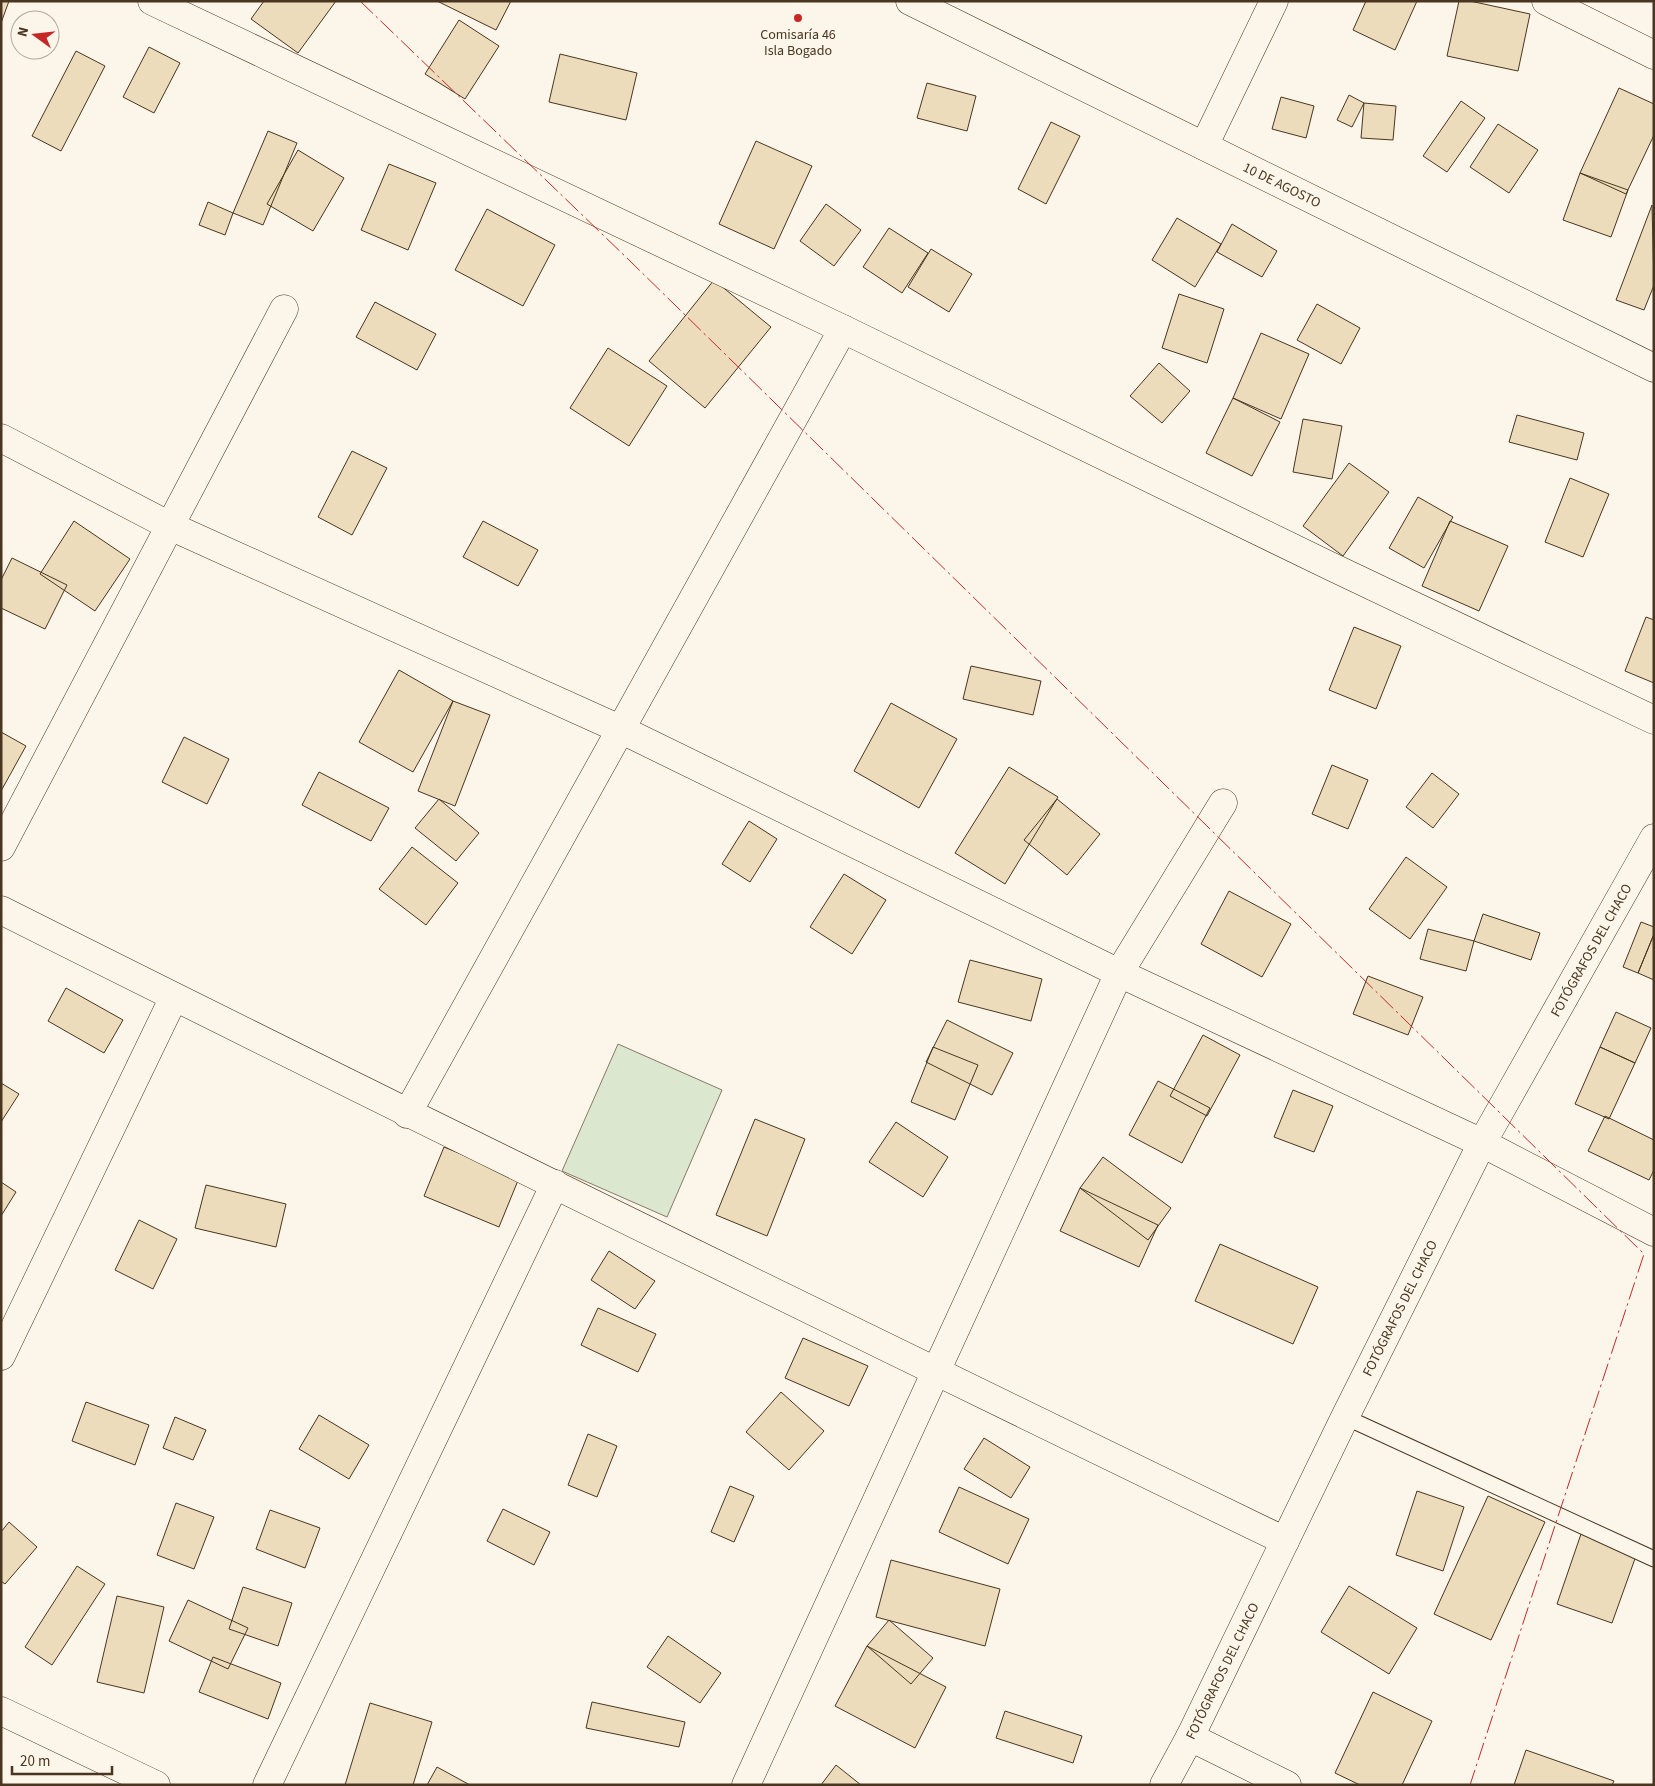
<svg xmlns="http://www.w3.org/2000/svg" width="1655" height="1786" viewBox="0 0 1655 1786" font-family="'Source Sans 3',sans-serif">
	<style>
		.green { fill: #dce7d0; stroke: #887966 }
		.building { fill: #ecdcbc; stroke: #4a3520 }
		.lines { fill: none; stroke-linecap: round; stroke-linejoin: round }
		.lane-casing { stroke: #4a3520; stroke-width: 17 }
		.street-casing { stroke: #4a3520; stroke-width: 29 }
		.secondary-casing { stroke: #4a3520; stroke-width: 29 }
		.lane { stroke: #fbf6e9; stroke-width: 15 }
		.street { stroke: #fbf6e9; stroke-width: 28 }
		.secondary { stroke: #fbf6e9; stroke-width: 28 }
		.power { stroke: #c62828; stroke-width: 1; stroke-dasharray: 18 4 2.5 4; stroke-linecap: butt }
		.poi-dot { fill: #c62828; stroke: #fbf6e9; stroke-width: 2 }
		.labels { text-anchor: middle; stroke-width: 4; stroke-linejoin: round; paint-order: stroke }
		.poi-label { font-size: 14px; fill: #4a3520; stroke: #fbf6e9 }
		.street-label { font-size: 14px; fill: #4a3520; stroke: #fbf6e9 }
	</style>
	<rect width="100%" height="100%" fill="#fbf6e9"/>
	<path class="green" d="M 618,1044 L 722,1090 L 667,1217 L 562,1171 Z"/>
	<path class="building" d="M 1,1 L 9,1 L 1,23 Z
		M 264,1 L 336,1 L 298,53 L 251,19 Z
		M 437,1 L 511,1 L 496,30 Z
		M 1366,1 L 1417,1 L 1395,50 L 1353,30 Z
		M 1459,1 L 1470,1 L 1530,14 L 1518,71 L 1447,56 Z
		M 459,20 L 499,46 L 465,99 L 425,74 Z
		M 149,47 L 180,63 L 154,113 L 123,97 Z
		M 76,51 L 105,66 L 61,151 L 32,136 Z
		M 560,54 L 637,73 L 626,120 L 549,102 Z
		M 927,83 L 976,96 L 967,131 L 917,118 Z
		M 1619,88 L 1654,104 L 1654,135 L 1626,194 L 1580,173 Z
		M 1349,95 L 1364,103 L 1352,127 L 1337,120 Z
		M 1281,97 L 1314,106 L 1306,138 L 1272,129 Z
		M 1461,101 L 1485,118 L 1447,172 L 1423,156 Z
		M 1364,103 L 1396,106 L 1393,140 L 1361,138 Z
		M 1051,122 L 1080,136 L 1046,204 L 1018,189 Z
		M 1498,124 L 1538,150 L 1509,193 L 1470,167 Z
		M 268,131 L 297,143 L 263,225 L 233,213 Z
		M 756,141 L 812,166 L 774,249 L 719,224 Z
		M 298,150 L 344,178 L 313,231 L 267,204 Z
		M 389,164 L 436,183 L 408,250 L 361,230 Z
		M 1580,173 L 1628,190 L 1611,237 L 1563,220 Z
		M 208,202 L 233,213 L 225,235 L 199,225 Z
		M 826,204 L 861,230 L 834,266 L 800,241 Z
		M 1652,205 L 1654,285 L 1644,310 L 1616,300 Z
		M 487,209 L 555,245 L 523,306 L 455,270 Z
		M 1177,218 L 1221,244 L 1195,287 L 1152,260 Z
		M 1232,224 L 1277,251 L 1262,277 L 1217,252 Z
		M 889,228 L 928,253 L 902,293 L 863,267 Z
		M 931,249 L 972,274 L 949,312 L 908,287 Z
		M 714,280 L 771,327 L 705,408 L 649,361 Z
		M 1179,294 L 1224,309 L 1207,363 L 1162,348 Z
		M 375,302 L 436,334 L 417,370 L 356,337 Z
		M 1317,304 L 1360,328 L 1341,364 L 1297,340 Z
		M 1261,333 L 1309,354 L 1281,419 L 1233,398 Z
		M 608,348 L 667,386 L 629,446 L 570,408 Z
		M 1159,363 L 1190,391 L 1162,423 L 1130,396 Z
		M 1233,398 L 1280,422 L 1252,476 L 1206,453 Z
		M 1517,415 L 1584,433 L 1577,460 L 1509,442 Z
		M 1303,419 L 1342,426 L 1332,479 L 1293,472 Z
		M 352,451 L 387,468 L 352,535 L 318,517 Z
		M 1349,463 L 1389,492 L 1343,556 L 1303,526 Z
		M 1570,478 L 1609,494 L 1583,557 L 1545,542 Z
		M 1418,497 L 1453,517 L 1424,568 L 1389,548 Z
		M 74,521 L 130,559 L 95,611 L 40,574 Z
		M 483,521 L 538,550 L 518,586 L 463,557 Z
		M 1450,521 L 1508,546 L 1479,611 L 1422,586 Z
		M 12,558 L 67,585 L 45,629 L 1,608 L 1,580 Z
		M 1646,617 L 1654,620 L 1654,683 L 1625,671 Z
		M 1354,627 L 1401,646 L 1376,709 L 1329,690 Z
		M 971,666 L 1041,681 L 1033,715 L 963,699 Z
		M 399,670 L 453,701 L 413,772 L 359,742 Z
		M 453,701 L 490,715 L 455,806 L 418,791 Z
		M 891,703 L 957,739 L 919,808 L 854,771 Z
		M 1,732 L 26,746 L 1,791 Z
		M 184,737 L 229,759 L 207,804 L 162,782 Z
		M 1332,765 L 1368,780 L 1348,829 L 1312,814 Z
		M 1009,767 L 1058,797 L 1005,884 L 955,853 Z
		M 319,772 L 389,808 L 371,841 L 302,805 Z
		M 1432,773 L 1459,794 L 1433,828 L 1406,807 Z
		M 439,799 L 479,833 L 456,861 L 415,828 Z
		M 1057,799 L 1100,834 L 1067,875 L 1024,840 Z
		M 749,821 L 777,839 L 750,882 L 722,864 Z
		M 412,847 L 458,883 L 426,925 L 379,889 Z
		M 1406,857 L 1447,887 L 1410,939 L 1369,909 Z
		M 844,874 L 886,900 L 852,954 L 810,927 Z
		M 1229,891 L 1291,924 L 1262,977 L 1201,944 Z
		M 1483,914 L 1540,933 L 1531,960 L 1474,941 Z
		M 1641,922 L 1654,927 L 1654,934 L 1638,973 L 1623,967 Z
		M 1428,929 L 1474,941 L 1466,971 L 1420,959 Z
		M 1654,934 L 1654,980 L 1638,973 Z
		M 970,960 L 1042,979 L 1031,1021 L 958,1002 Z
		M 1368,976 L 1423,997 L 1408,1035 L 1353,1014 Z
		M 66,988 L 123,1020 L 104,1053 L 48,1021 Z
		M 1616,1012 L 1651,1028 L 1635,1063 L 1600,1047 Z
		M 947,1020 L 1013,1053 L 992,1095 L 926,1062 Z
		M 1203,1035 L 1240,1055 L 1207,1116 L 1170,1096 Z
		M 933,1047 L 978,1065 L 955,1120 L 911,1102 Z
		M 1600,1047 L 1635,1063 L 1609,1119 L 1575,1104 Z
		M 1158,1081 L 1210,1108 L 1182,1163 L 1129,1135 Z
		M 1,1083 L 19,1094 L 1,1122 Z
		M 1293,1090 L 1333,1106 L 1314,1152 L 1274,1137 Z
		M 1605,1116 L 1654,1140 L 1654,1170 L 1649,1180 L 1588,1151 Z
		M 755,1119 L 805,1139 L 767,1236 L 716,1215 Z
		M 896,1122 L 948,1157 L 923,1197 L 869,1162 Z
		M 444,1147 L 519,1178 L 499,1227 L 424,1196 Z
		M 1103,1157 L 1171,1208 L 1148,1240 L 1080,1188 Z
		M 1,1182 L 16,1192 L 1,1216 Z
		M 206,1185 L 286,1204 L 276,1247 L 195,1228 Z
		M 1080,1188 L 1158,1225 L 1139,1267 L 1060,1231 Z
		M 139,1220 L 177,1239 L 153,1289 L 115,1270 Z
		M 1220,1244 L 1318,1287 L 1293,1344 L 1195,1301 Z
		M 609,1251 L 655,1281 L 635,1309 L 591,1280 Z
		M 598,1308 L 656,1334 L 638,1372 L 581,1345 Z
		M 803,1338 L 868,1366 L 849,1406 L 785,1378 Z
		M 781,1392 L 824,1431 L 789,1470 L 746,1432 Z
		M 86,1402 L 149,1425 L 135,1465 L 72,1441 Z
		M 319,1415 L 369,1445 L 349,1479 L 299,1449 Z
		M 175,1417 L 206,1430 L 193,1460 L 163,1448 Z
		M 588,1434 L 617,1446 L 597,1497 L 568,1485 Z
		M 984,1438 L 1030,1467 L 1011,1498 L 964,1469 Z
		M 730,1486 L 754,1496 L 734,1542 L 711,1532 Z
		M 959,1487 L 1029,1519 L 1008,1564 L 939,1532 Z
		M 1417,1491 L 1464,1507 L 1443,1571 L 1396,1555 Z
		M 1488,1496 L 1545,1522 L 1491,1640 L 1434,1614 Z
		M 176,1503 L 214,1517 L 194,1569 L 157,1555 Z
		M 503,1509 L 550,1532 L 534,1565 L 487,1541 Z
		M 270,1510 L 320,1528 L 305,1568 L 256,1549 Z
		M 9,1522 L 37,1547 L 5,1584 L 1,1581 L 1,1532 Z
		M 1581,1534 L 1637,1553 L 1612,1623 L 1557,1604 Z
		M 891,1560 L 1000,1589 L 985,1646 L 876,1617 Z
		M 77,1566 L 105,1584 L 52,1665 L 25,1647 Z
		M 1349,1586 L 1417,1628 L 1389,1674 L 1321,1632 Z
		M 243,1587 L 292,1603 L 278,1646 L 229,1629 Z
		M 117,1596 L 164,1607 L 144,1693 L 97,1682 Z
		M 188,1600 L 248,1628 L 228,1669 L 169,1641 Z
		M 889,1620 L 933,1658 L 911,1684 L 867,1646 Z
		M 668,1636 L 721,1673 L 700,1703 L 647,1667 Z
		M 867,1646 L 946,1687 L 915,1748 L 835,1706 Z
		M 213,1657 L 281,1683 L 268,1719 L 199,1692 Z
		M 1373,1692 L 1432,1721 L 1402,1785 L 1360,1785 L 1335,1773 Z
		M 592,1702 L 685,1722 L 679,1747 L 586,1728 Z
		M 370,1703 L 432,1722 L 413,1785 L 345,1785 Z
		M 1005,1711 L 1082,1736 L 1073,1763 L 996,1738 Z
		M 1526,1750 L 1614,1781 L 1612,1785 L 1514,1785 Z
		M 836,1765 L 861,1785 L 821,1785 Z
		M 437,1767 L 470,1785 L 427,1785 Z"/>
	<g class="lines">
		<g class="lane-casing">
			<path id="lane" d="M 1345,1417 L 1654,1559"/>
		</g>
		<g class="street-casing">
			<g id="street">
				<path d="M 152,1 L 843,329 L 1328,565 L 1654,720"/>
				<path id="s1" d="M 910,1 L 1654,368"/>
				<path d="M 1546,1 L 1654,55"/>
				<path d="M 1204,146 L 1274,1"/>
				<path d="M 1,438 L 170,526 L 622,730 L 1119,973 L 1482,1143 L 1654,1232"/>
				<path d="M 1,847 L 284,309"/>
				<path d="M 1,910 C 427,1124 856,1333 1285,1541"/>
				<path d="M 407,1114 L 843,329"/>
				<path d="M 1,1356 L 174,997"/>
				<path d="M 1,1711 L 156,1785"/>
				<path d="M 1190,1737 L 1287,1785"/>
				<path d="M 267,1785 L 555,1184"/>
				<path d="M 746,1785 L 1119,973 L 1223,803"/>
			</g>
		</g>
		<g class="secondary-casing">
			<g id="secondary">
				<path id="s2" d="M 1164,1785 L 1190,1737 L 1345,1417 L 1482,1143 L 1654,838"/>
			</g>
		</g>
		<use href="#lane" class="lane"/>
		<use href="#street" class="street"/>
		<use href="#secondary" class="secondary"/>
		<path class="power" d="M 360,1 L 629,260 L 1644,1254 L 1470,1785"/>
	</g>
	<circle class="poi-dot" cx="798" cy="18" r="5"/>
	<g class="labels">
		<g class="poi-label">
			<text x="798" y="39">Comisaría 46<tspan x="798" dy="16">Isla Bogado</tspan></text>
		</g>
		<g class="street-label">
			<text dy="5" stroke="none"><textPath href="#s1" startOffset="415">10 DE AGOSTO</textPath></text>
			<text dy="5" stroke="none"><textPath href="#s2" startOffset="938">FOTÓGRAFOS DEL CHACO</textPath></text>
			<text dy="5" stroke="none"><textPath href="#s2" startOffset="532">FOTÓGRAFOS DEL CHACO</textPath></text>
			<text dy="5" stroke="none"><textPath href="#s2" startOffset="128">FOTÓGRAFOS DEL CHACO</textPath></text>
		</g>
	</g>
	<rect width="1655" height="1786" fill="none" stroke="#4a3520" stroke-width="5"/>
	<g transform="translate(35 35) rotate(285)"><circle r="24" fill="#fbf6e9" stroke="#b4a999"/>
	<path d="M0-4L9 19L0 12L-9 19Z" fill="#c62828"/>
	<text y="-8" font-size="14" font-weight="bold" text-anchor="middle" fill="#4a3520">N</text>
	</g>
	<path d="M12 1766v8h100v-8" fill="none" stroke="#4a3520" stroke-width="2.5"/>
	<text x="20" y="1766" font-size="15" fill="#4a3520" stroke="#fbf6e9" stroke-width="4" paint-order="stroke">20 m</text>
</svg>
